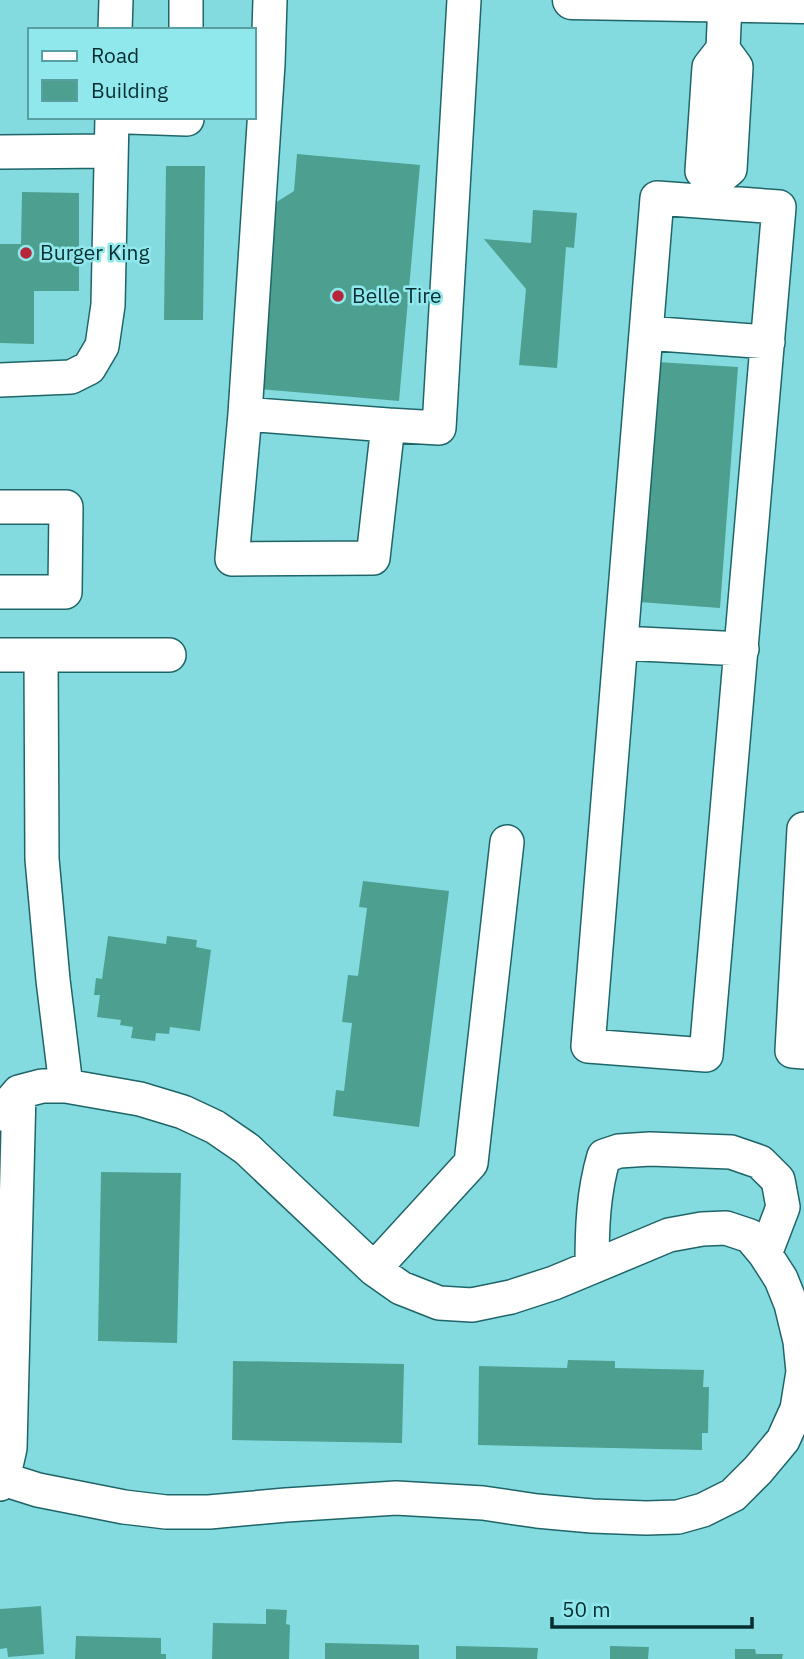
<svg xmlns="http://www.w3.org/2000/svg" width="804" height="1659" viewBox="0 0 804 1659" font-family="'IBM Plex Sans',sans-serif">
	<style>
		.building { fill: #4da090 }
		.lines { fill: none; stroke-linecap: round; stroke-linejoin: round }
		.minor-casing { stroke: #1f6568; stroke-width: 36 }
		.major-casing { stroke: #1f6568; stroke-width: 41 }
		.minor { stroke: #fff; stroke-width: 33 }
		.major { stroke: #fff; stroke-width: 38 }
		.poi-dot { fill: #b7253b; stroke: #90e8ec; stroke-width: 2.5 }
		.labels { text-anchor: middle; stroke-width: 5; stroke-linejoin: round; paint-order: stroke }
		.poi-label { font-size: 21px; fill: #062e30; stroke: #90e8ec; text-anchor: start }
	</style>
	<rect width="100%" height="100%" fill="#83dbdf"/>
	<path class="building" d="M 297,154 L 420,165 L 399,401 L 259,389 L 275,203 L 294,191 Z
		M 166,166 L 205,166 L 203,320 L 164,320 Z
		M 22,192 L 79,193 L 79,291 L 34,291 L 34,344 L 0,343 L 0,244 L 21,244 Z
		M 533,210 L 577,213 L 574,248 L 566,247 L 557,368 L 519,365 L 526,289 L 484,239 L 531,243 Z
		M 657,362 L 738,367 L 720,608 L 639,602 Z
		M 363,881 L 449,891 L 419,1127 L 333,1116 L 336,1090 L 344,1091 L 352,1023 L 342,1022 L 348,975 L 358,976 L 367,908 L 359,907 Z
		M 108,936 L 166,944 L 167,936 L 197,940 L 196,947 L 211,950 L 200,1031 L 170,1027 L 169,1034 L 156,1033 L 155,1041 L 131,1038 L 133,1027 L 120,1025 L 121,1020 L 97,1017 L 100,995 L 94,995 L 96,978 L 102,979 Z
		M 101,1172 L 181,1173 L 177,1343 L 98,1341 Z
		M 568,1360 L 615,1361 L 615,1368 L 704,1370 L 703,1387 L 709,1387 L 708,1433 L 702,1433 L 702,1450 L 478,1445 L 479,1366 L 567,1368 Z
		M 233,1361 L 404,1364 L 402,1443 L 232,1440 Z
		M 41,1606 L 44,1654 L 8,1657 L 7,1648 L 0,1649 L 0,1609 Z
		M 266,1609 L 287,1610 L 286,1624 L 290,1625 L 289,1659 L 212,1659 L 213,1623 L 266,1624 Z
		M 76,1636 L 161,1638 L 161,1654 L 166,1654 L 166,1659 L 75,1659 Z
		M 325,1643 L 419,1645 L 419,1659 L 325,1659 Z
		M 456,1646 L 538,1648 L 537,1659 L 456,1659 Z
		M 610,1646 L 649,1647 L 648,1659 L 610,1659 Z
		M 735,1649 L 755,1649 L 756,1654 L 783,1654 L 782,1659 L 735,1659 Z"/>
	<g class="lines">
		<g class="minor-casing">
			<path id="minor" d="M 186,0 L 186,30
				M 270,0 L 268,64 L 245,414 L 232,559 L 373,558 L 388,425 L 439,428 L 464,0
				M 115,30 L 116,0
				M 129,117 L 187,119 L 187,117
				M 0,152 L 111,151
				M 713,183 L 730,169 L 736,67 L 723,49
				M 712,202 L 779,207 L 706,1055 L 588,1046 L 657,198 L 712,202 L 713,183 L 702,171 L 709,67 L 723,49 L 725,2
				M 646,333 L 768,342
				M 0,380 L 71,377 L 89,368 L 102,346 L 108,305 L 112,117
				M 245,414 L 388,425
				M 0,507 L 66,507 L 65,592 L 0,592
				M 621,643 L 742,649
				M 0,655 L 169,655
				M 41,655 L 42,859 L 53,980 L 66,1086
				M 804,829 L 792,1051 L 804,1052
				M 0,1114 L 19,1092 L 42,1086 L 66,1086 L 140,1099 L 183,1112 L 215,1127 L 247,1149 L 374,1269 L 401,1288 L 439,1303 L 472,1305 L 511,1297 L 554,1283 L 669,1235 L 702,1229 L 726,1228 L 750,1236 L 765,1254 L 781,1279 L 791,1304 L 800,1341 L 803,1372 L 797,1409 L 783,1440 L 758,1470 L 733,1495 L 703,1510 L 678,1517 L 646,1518 L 592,1516 L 537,1511 L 483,1503 L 396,1498 L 286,1505 L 209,1512 L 166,1512 L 124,1507 L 38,1490 L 3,1479
				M 592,1267 C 592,1229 593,1193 604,1156 L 619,1151 L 650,1149 L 731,1152 L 760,1162 L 778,1180 L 783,1207 L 765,1254
				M 374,1269 L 471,1163 L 507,842
				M 0,1484 L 3,1479 L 10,1448 L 19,1092"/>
		</g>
		<g class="major-casing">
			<path id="major" d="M 572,0 L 804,4"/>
		</g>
		<use href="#minor" class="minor"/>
		<use href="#major" class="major"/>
	</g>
	<g class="poi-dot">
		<circle cx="26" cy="253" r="7"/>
		<circle cx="338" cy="296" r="7"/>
	</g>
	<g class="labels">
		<g class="poi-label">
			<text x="40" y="260">Burger King</text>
			<text x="352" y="303">Belle Tire</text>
		</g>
	</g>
	<rect x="28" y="28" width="228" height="91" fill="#90e8ec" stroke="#599ea1" stroke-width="2"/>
	<rect x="42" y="51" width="35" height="10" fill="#ffffff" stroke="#599ea1" stroke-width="2"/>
	<text x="91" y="63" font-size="21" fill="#062e30">Road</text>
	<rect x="42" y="80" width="35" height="21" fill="#4da090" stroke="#599ea1" stroke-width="2"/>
	<text x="91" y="98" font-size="21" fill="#062e30">Building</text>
	<path d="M552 1617v10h200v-10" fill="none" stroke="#062e30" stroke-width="3.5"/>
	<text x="562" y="1617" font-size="21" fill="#062e30" stroke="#90e8ec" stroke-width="5" paint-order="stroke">50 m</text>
</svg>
